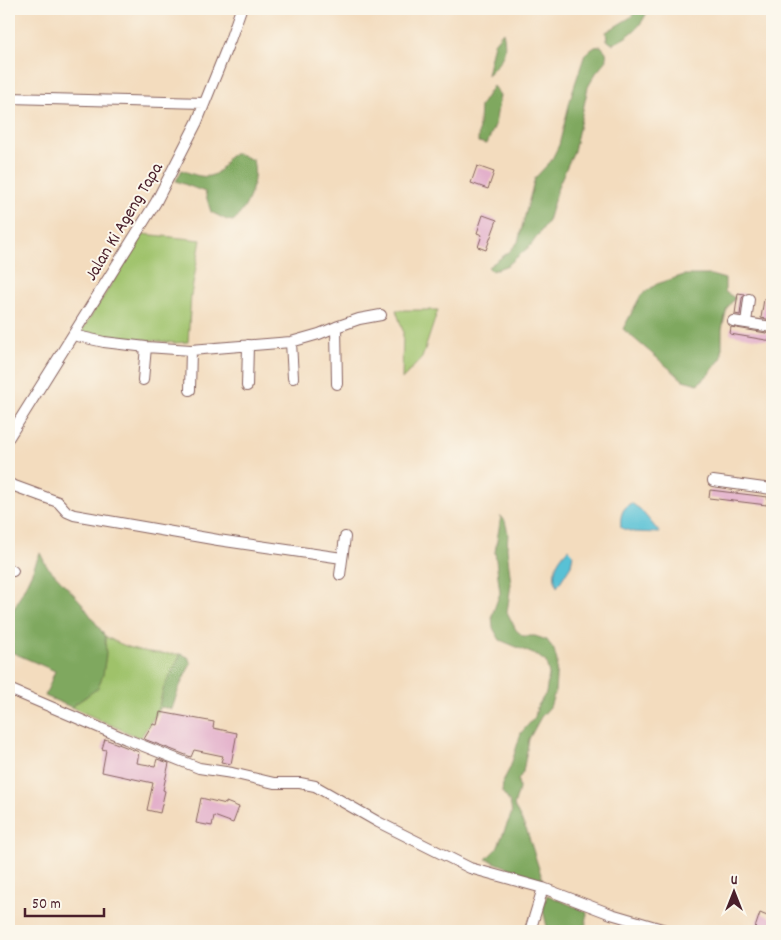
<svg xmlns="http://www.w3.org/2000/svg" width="781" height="940" viewBox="0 0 781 940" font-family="Dekko,sans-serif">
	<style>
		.green { fill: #9fc26b; stroke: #74704b }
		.forest { fill: #7fa85f; stroke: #646445 }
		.water { fill: #58c1d5; stroke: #517080 }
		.building { fill: #e3b0cb }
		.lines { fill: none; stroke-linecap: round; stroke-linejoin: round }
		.minor-casing { stroke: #85615e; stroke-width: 12 }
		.minor { stroke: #fff; stroke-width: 10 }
		.labels { text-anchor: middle; stroke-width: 4; stroke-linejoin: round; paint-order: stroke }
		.street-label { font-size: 18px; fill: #4a1f2b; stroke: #fbf7ec }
	</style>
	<rect width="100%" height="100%" fill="#fbf7ec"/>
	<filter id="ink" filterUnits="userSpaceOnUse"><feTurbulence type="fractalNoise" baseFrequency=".02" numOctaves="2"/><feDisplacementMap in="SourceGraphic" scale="10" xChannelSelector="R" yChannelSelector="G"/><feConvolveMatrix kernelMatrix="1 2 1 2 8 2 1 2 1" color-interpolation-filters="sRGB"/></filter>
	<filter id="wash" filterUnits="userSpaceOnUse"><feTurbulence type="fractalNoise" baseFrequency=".0096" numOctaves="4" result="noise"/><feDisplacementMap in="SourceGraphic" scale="20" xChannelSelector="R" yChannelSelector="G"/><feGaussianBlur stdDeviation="1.12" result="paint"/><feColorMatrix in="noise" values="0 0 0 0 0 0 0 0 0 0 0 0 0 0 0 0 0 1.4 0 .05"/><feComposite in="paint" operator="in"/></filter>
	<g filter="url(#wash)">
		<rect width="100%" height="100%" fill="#f3dcbe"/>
		<path class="green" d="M 143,234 L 201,240 L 191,295 L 188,342 L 175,343 L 81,332 Z
			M 396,310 L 438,310 L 422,358 L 402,379 L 403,331 Z
			M 105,636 C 131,651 151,654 181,654 L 164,687 L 157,713 L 140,738 L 71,707 C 76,702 82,700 87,696 C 106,678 106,660 105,636 Z"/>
		<path class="forest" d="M 638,9 L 648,9 C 643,26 628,38 612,44 L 607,40 L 606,32 L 631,17 Z
			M 503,32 C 508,53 502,61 487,75 L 494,43 Z
			M 601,46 L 606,52 L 607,60 L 596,73 L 588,87 L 574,151 L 559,184 L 548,221 L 531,245 L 508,265 L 492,271 L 488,267 L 509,252 L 518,242 L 535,178 L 551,161 L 559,145 L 572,93 L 585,54 L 595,47 Z
			M 493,86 L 500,95 L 495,125 L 487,144 L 478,142 L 480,106 Z
			M 236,153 L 253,160 C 258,180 249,208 233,221 L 227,220 L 211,212 L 205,192 L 176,181 L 182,170 C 196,176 212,182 222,167 C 228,158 226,158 236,153 Z
			M 684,275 L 711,275 L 725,279 L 725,292 L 735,298 L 727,308 L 722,329 L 722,357 L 710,373 L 698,384 L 683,380 L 623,329 L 641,295 L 657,284 Z
			M 501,516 L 505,521 L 508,533 L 507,548 L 511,584 L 507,612 L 516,630 L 523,636 L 535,636 L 547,640 L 554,650 L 557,661 L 556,677 L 555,692 L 550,707 L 541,717 L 529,739 L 523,772 L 518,780 L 519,789 L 514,806 L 527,831 L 543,881 L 486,859 L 497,848 L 511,815 C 513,806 508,799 502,792 L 503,781 L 510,768 L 521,733 L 535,717 L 537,707 L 546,693 L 549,674 L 546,662 L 538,656 L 500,640 L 493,628 L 492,615 L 500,593 L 495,552 Z
			M 40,553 L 46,565 L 80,601 L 105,636 L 106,654 L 103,675 L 98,688 L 71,707 L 45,696 L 55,671 L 9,651 L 9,619 L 32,572 Z
			M 181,654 L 188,657 L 191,663 L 179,688 L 172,709 L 161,707 L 157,713 L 164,687 Z
			M 547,895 L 587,912 L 586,924 L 582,931 L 548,931 L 543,910 Z"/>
		<path class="water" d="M 631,503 L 640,509 L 660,533 L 633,532 L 621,528 C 620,517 621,509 631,503 Z
			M 568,549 L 573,554 L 571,565 L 557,587 C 551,571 557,561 568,549 Z"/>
		<g id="blocks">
			<path class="building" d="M 477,166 L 494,172 L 488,189 L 471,183 Z
				M 483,215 L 497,220 L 486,250 L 478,247 L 482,235 L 477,233 Z
				M 738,293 L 745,294 L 742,298 L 740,315 L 735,314 Z
				M 764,299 L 772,300 L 772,320 L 761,318 Z
				M 731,327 L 772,334 L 772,341 L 730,334 Z
				M 710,490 L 768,497 L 767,505 L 709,498 Z
				M 160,712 L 214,722 L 213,728 L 237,733 L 231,764 L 221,762 L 223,756 L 194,750 L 191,757 L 144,739 L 153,724 L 157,725 Z
				M 105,739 L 139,752 L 137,763 L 155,766 L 157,759 L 169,763 L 163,790 L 165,791 L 160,813 L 147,810 L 153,783 L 102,772 L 106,750 L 102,749 Z
				M 201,798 L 226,804 L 226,802 L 239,807 L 233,823 L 214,816 L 212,826 L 196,823 Z
				M 760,913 L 772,918 L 772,931 L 754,931 Z"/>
		</g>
	</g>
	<g filter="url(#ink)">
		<use href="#blocks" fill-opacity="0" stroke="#85615e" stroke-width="1"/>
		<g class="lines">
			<g class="minor-casing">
				<path id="minor" d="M 9,98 L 204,103
					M 733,321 L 772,327
					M 746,323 L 749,299
					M 336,327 L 337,384
					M 73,335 L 104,342 L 146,347 L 191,350 L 291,342 L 319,334 L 336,327 L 359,319 L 381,315
					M 291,342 L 293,378
					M 143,380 L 146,347
					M 247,386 L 248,345
					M 190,390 L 191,350
					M 9,437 L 156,202 L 197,122 L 230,40 L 241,9
					M 713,481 L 772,489
					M 9,484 L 58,502 L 67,512 L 74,515 L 218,540 L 342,558
					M 9,569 L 13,571
					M 340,575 L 345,537
					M 9,689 L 126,739 L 199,768 L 232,773 L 274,783 L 300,783 L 315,786 L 378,822 L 470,868 L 543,888 L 611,914 L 669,931
					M 530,931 L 543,888"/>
			</g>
			<use href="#minor" class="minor"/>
		</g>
	</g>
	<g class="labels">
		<g class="street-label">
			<text transform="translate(123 221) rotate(-59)" y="6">Jalan Ki Ageng Tapa</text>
		</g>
	</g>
	<rect width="781" height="940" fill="none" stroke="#fbf7ec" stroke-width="30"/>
	<g transform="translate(734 892)" stroke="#fbf7ec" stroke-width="4" paint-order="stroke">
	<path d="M0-4L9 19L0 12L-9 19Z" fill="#4a1f2b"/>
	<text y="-8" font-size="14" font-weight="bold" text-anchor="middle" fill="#4a1f2b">U</text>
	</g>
	<path d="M25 908v8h79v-8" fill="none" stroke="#4a1f2b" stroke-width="2.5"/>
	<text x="32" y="908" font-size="15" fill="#4a1f2b" stroke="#fbf7ec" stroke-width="4" paint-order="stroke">50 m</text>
</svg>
